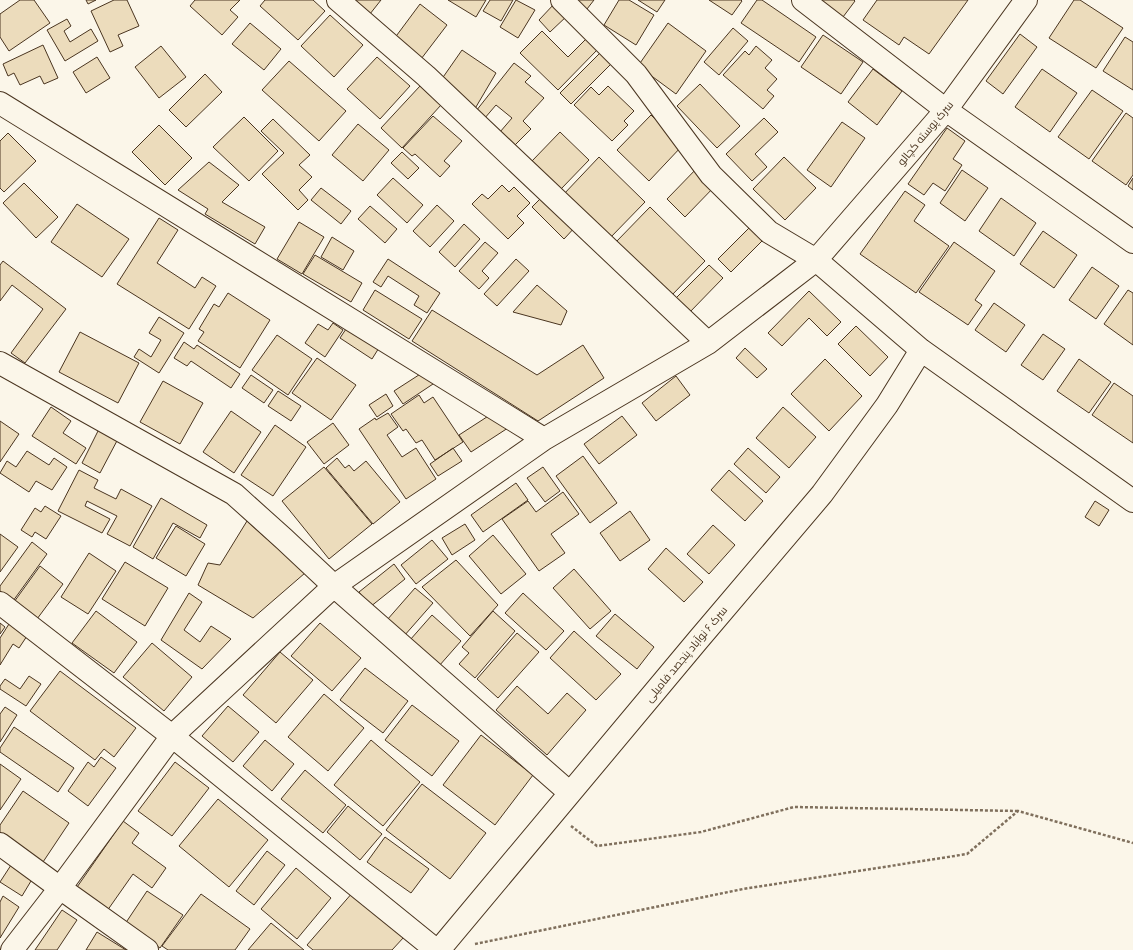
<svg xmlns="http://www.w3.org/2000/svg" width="1133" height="950" viewBox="0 0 1133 950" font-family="'Exo 2',Cairo,sans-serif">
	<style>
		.building { fill: #ecdcbc; stroke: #4a3520 }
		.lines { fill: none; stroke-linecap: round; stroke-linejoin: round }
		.minor-casing { stroke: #4a3520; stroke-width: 24 }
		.path { stroke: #7f6f5c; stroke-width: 2.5; stroke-dasharray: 3 2; stroke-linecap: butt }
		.minor { stroke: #fbf6e9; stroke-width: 22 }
		.labels { text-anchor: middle; stroke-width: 3; stroke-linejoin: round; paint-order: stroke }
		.street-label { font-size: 11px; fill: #4a3520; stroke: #fbf6e9 }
	</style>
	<rect width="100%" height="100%" fill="#fbf6e9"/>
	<path class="building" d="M 20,0 L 34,0 L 50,23 L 9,51 L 0,37 L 0,14 Z
		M 86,0 L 96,0 L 88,4 Z
		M 114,0 L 127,0 L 139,26 L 118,35 L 123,46 L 110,52 L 91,11 Z
		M 195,0 L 240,0 L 230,10 L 238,17 L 222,35 L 190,6 Z
		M 265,0 L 313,0 L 325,11 L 298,40 L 260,6 Z
		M 343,0 L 381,0 L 366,19 Z
		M 448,0 L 486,0 L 476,17 Z
		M 490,0 L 513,0 L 501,21 L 483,11 Z
		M 516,0 L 535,10 L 518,38 L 500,27 Z
		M 577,0 L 594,0 L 587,9 Z
		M 619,0 L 629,0 L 654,15 L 636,45 L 604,25 Z
		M 638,0 L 665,0 L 657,12 Z
		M 709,0 L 741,0 L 742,1 L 732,15 Z
		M 757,0 L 762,0 L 816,37 L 799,62 L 741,23 Z
		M 820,0 L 854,0 L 855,1 L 843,17 Z
		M 877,0 L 968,0 L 929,54 L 904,37 L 899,45 L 863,20 Z
		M 1074,0 L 1080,0 L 1123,28 L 1096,68 L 1049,38 Z
		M 555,3 L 568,15 L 550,32 L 539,20 Z
		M 420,4 L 447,25 L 418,63 L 391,43 Z
		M 330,15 L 363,45 L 334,77 L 301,46 Z
		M 67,19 L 71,26 L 64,31 L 70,42 L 91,29 L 98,41 L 65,61 L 47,30 Z
		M 250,23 L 281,49 L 264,70 L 232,44 Z
		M 668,23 L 706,51 L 676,94 L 638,66 Z
		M 733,28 L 748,41 L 719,75 L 704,62 Z
		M 542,31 L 568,57 L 587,38 L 598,49 L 558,90 L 520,53 Z
		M 1020,34 L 1037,47 L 1003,94 L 986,81 Z
		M 823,35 L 863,62 L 841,94 L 801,67 Z
		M 1125,37 L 1133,42 L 1133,90 L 1103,71 Z
		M 43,45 L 58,78 L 44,84 L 40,76 L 20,85 L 14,73 L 8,76 L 3,64 Z
		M 161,46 L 186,77 L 159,98 L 135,67 Z
		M 756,46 L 772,60 L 765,68 L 777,79 L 767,90 L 774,96 L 763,109 L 723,75 L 745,51 L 749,55 Z
		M 462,50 L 496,73 L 473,112 L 439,83 Z
		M 602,51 L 613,62 L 571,104 L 560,93 Z
		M 97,57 L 110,78 L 86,93 L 73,72 Z
		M 377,57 L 410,86 L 380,119 L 347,89 Z
		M 289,61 L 346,111 L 319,141 L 262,90 Z
		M 514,63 L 531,76 L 525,82 L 544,98 L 523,121 L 531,129 L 515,145 L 500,132 L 512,118 L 496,105 L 484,119 L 476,111 Z
		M 873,69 L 902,91 L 877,125 L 848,102 Z
		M 1042,69 L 1077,93 L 1050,132 L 1015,107 Z
		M 205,74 L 222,92 L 186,127 L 169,110 Z
		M 700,84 L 740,126 L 717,148 L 677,106 Z
		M 420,86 L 441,105 L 402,148 L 381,128 Z
		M 608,86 L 634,111 L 624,121 L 628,125 L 612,141 L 574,105 L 591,87 L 599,95 Z
		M 1092,90 L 1123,111 L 1089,159 L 1058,137 Z
		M 1126,113 L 1133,118 L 1133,175 L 1126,185 L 1092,161 Z
		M 651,115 L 682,146 L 649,181 L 617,150 Z
		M 433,116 L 462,141 L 444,161 L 450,166 L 440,177 L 415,154 L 412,156 L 403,148 Z
		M 244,117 L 278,151 L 249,181 L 213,147 Z
		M 764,118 L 778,132 L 755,154 L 767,167 L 752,181 L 726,154 Z
		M 273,119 L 310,155 L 299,165 L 312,177 L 299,190 L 308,200 L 298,210 L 262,174 L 284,153 L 261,131 Z
		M 842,122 L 865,138 L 831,187 L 807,170 Z
		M 358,124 L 389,150 L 363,181 L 332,155 Z
		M 159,125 L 192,158 L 165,185 L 132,152 Z
		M 947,128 L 965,141 L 953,159 L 962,165 L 945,191 L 933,183 L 924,195 L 908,184 Z
		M 560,132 L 589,160 L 561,189 L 532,161 Z
		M 8,133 L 36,161 L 4,192 L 0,188 L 0,141 Z
		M 402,152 L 419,168 L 408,179 L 391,163 Z
		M 599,157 L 645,202 L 609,239 L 563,195 Z
		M 784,157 L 816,188 L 785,220 L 753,189 Z
		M 209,162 L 239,185 L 222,202 L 265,227 L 255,244 L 205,214 L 208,209 L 178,190 Z
		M 700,165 L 718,183 L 685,217 L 667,199 Z
		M 962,170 L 988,188 L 965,221 L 940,203 Z
		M 393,178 L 423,205 L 407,223 L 377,195 Z
		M 1133,178 L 1133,190 L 1128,186 Z
		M 24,183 L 58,217 L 36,238 L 3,203 Z
		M 502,185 L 509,192 L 514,187 L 530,203 L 517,216 L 524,223 L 508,239 L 472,204 L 482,194 L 488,199 Z
		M 321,188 L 351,211 L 341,224 L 311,200 Z
		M 905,191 L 925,205 L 914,221 L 949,246 L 916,293 L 860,254 Z
		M 545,194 L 577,225 L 564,239 L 532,207 Z
		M 1001,198 L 1036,223 L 1014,256 L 979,231 Z
		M 77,204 L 129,239 L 102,277 L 51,242 Z
		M 437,205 L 454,221 L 430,247 L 413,231 Z
		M 370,206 L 397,229 L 385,243 L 358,219 Z
		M 650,207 L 705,261 L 671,296 L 615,243 Z
		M 159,218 L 178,230 L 157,263 L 195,288 L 202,277 L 216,286 L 189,329 L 117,284 Z
		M 299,222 L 324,237 L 302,274 L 277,259 Z
		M 464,224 L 480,239 L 455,267 L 439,252 Z
		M 753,224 L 766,237 L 731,272 L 718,259 Z
		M 1043,231 L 1077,255 L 1054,288 L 1020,264 Z
		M 332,237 L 354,251 L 343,270 L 321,257 Z
		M 485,242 L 498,253 L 482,271 L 489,278 L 479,289 L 459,271 Z
		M 954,242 L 995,271 L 975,300 L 982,305 L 968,325 L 919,292 Z
		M 315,255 L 362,283 L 351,302 L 303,274 Z
		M 388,259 L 440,293 L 427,313 L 414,305 L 419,296 L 388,276 L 381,287 L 373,282 Z
		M 516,259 L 529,271 L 497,306 L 484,294 Z
		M 3,261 L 66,309 L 25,363 L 11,353 L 43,309 L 12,285 L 0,301 L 0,265 Z
		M 709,265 L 723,278 L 688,314 L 674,300 Z
		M 1092,267 L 1119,286 L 1096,319 L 1069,300 Z
		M 537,285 L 567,311 L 561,325 L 513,312 Z
		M 375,290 L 422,319 L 409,339 L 363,310 Z
		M 1128,290 L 1133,293 L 1133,345 L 1104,324 Z
		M 809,291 L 841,322 L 827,336 L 809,318 L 782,346 L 768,333 Z
		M 228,293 L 270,320 L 240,368 L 198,341 L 204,332 L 199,329 L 214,304 L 219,307 Z
		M 994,303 L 1025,325 L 1006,352 L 975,330 Z
		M 432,310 L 537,375 L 583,345 L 604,378 L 538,421 L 412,341 Z
		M 159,317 L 184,333 L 159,373 L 134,357 L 139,349 L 151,357 L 161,340 L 149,333 Z
		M 333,323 L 343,330 L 325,357 L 305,343 L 318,324 L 328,330 Z
		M 350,323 L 382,343 L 372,359 L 340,338 Z
		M 856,326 L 888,357 L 870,376 L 838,344 Z
		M 80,332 L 139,363 L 118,403 L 59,372 Z
		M 1043,334 L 1065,349 L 1043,380 L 1021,365 Z
		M 277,335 L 312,359 L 288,395 L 252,370 Z
		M 184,342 L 194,349 L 197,345 L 240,374 L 231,388 L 191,361 L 187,366 L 174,358 Z
		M 745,348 L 767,369 L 757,378 L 736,358 Z
		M 317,358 L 356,385 L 331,420 L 292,393 Z
		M 825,359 L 862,396 L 829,431 L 791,394 Z
		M 1079,359 L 1111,382 L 1089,413 L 1057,391 Z
		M 425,371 L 439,380 L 403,404 L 394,391 Z
		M 251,375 L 273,390 L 264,403 L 242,388 Z
		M 676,376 L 690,395 L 656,421 L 642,403 Z
		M 163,381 L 203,403 L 180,444 L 140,422 Z
		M 1114,383 L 1133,396 L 1133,443 L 1092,415 Z
		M 278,391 L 301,406 L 291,421 L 268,406 Z
		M 386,394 L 393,406 L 377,417 L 369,405 Z
		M 419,395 L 424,403 L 433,397 L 463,442 L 435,460 L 422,440 L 416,443 L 406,429 L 403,431 L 391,414 Z
		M 51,407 L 71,421 L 63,433 L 86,448 L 76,464 L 32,436 Z
		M 783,407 L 816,437 L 789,468 L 756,438 Z
		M 231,411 L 261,432 L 234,473 L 203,452 Z
		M 388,413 L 398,427 L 387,435 L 402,457 L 416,448 L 436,479 L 406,499 L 359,429 L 375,418 L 376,420 Z
		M 493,413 L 511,426 L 471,452 L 459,435 Z
		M 622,416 L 637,435 L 599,464 L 584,444 Z
		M 0,421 L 19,434 L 0,462 Z
		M 333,423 L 349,445 L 324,464 L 307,442 Z
		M 275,425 L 306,447 L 273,496 L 241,475 Z
		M 100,427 L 119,437 L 100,473 L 82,463 Z
		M 453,448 L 462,461 L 438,476 L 430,464 Z
		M 748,448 L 780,477 L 766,493 L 734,464 Z
		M 27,451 L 49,465 L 54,458 L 67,467 L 52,490 L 36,481 L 29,492 L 0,473 L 7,461 L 16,467 Z
		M 583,456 L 617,503 L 590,523 L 556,476 Z
		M 337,458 L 345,468 L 349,465 L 354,471 L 366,461 L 400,502 L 373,524 L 326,468 Z
		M 324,467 L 372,524 L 329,559 L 282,501 Z
		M 543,467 L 560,491 L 545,502 L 527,478 Z
		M 79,470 L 98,480 L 94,488 L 116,499 L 121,489 L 152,506 L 130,546 L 107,534 L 117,516 L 87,501 L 85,506 L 110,519 L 102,533 L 58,511 Z
		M 729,470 L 763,501 L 745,521 L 711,490 Z
		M 516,483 L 528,500 L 483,532 L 471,515 Z
		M 563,492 L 579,514 L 551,534 L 565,553 L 539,571 L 502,519 L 528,501 L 536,512 Z
		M 161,498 L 207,525 L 200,538 L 173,523 L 153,559 L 133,547 Z
		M 1095,501 L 1109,510 L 1099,526 L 1085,517 Z
		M 45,506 L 61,516 L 46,539 L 35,532 L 32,537 L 21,530 L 35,508 L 41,512 Z
		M 630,511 L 650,540 L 620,561 L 600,533 Z
		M 247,521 L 305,573 L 253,618 L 198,585 L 208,563 L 220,565 Z
		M 465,524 L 475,540 L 452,555 L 442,538 Z
		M 713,525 L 735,545 L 709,574 L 687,554 Z
		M 176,526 L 205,544 L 186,576 L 156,558 Z
		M 0,534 L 18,547 L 0,572 Z
		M 493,535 L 526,574 L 501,594 L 469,556 Z
		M 432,540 L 448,559 L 416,584 L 401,565 Z
		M 32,542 L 47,554 L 13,601 L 0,591 L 0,586 Z
		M 666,548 L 703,582 L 684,602 L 648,569 Z
		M 89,553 L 116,571 L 88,614 L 61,597 Z
		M 456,560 L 498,605 L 470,636 L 422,587 Z
		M 125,562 L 168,588 L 145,626 L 102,599 Z
		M 394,564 L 405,579 L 370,607 L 359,592 Z
		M 40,566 L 63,584 L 37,619 L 14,602 Z
		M 574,569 L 611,611 L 590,629 L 553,588 Z
		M 415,588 L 433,603 L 404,636 L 387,620 Z
		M 189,593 L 202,602 L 184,630 L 200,642 L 211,626 L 231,639 L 202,669 L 161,640 Z
		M 523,593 L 564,631 L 546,650 L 505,613 Z
		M 96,611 L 137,642 L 114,673 L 72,643 Z
		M 493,611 L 515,631 L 475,678 L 459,664 L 469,653 L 462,647 Z
		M 615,614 L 654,647 L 637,669 L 596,636 Z
		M 432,615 L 461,641 L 439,666 L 410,640 Z
		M 0,623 L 5,627 L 0,634 Z
		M 320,623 L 361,658 L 332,691 L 291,656 Z
		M 9,624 L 27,636 L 19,648 L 13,644 L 0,665 L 0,638 Z
		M 574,631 L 621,674 L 596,700 L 550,658 Z
		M 517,633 L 539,652 L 498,698 L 477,679 Z
		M 152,643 L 192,677 L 164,711 L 123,677 Z
		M 280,652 L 313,680 L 276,723 L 243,695 Z
		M 365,668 L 408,701 L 383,733 L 340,700 Z
		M 60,671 L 136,728 L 114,757 L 104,749 L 95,760 L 30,711 Z
		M 29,676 L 41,684 L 26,706 L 0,689 L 0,686 L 5,679 L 20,689 Z
		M 517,686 L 548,714 L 567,693 L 586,710 L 547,755 L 496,710 Z
		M 324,694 L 364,728 L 328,771 L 288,737 Z
		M 412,705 L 459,741 L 432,776 L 385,740 Z
		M 228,706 L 259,732 L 233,762 L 202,736 Z
		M 5,707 L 17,715 L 0,742 L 0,714 Z
		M 14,727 L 74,768 L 58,792 L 0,752 L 0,748 Z
		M 481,735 L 533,775 L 495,825 L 443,785 Z
		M 265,740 L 294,764 L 272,791 L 243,766 Z
		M 371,740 L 420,782 L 383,826 L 334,785 Z
		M 101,757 L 116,768 L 88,806 L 68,791 L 88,762 L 94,767 Z
		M 175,762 L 209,788 L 172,836 L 138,811 Z
		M 0,764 L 21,779 L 0,810 Z
		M 305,770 L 346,805 L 323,833 L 281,799 Z
		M 422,784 L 486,833 L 450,879 L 386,830 Z
		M 23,791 L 69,823 L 43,862 L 0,833 L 0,825 Z
		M 218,799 L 268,840 L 229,887 L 179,846 Z
		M 348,806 L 382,834 L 360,860 L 327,832 Z
		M 123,821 L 139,833 L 132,843 L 166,868 L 152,888 L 133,874 L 107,911 L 75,890 Z
		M 385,837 L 429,869 L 411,893 L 367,862 Z
		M 267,851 L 285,865 L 254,905 L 236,891 Z
		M 13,862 L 34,876 L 22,896 L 0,882 Z
		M 296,868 L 331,898 L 297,939 L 261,909 Z
		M 147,891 L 183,915 L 160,948 L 125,924 Z
		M 353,892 L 404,937 L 392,950 L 313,950 L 307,945 Z
		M 201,894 L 250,929 L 235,950 L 168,950 L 162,946 Z
		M 3,896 L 19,907 L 0,938 L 0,902 Z
		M 62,910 L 77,920 L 57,950 L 35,950 Z
		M 271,923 L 304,950 L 248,950 Z
		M 97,932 L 126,950 L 86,950 Z"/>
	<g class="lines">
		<g class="minor-casing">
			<path id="minor" d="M 338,0 L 426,76 L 708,343
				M 562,0 L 636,74 L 711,175 L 769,232 L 816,260 L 921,350 L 1133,501
				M 803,0 L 946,110 L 1133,242
				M 0,103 L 544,439
				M 0,363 L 234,494 L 284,539 L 334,586 L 570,793
				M 0,603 L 172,736 L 436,950
				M 0,844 L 60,888 L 147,950
				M 12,950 L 60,888 L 172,736 L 334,586 L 544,439 L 708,343 L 816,260 L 946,110 L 1026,0
				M 439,950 L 698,640 L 822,494 L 887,405 L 921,350"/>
		</g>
		<path class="path" d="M 571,826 L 597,846 L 701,832 L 794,807 L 1018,811
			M 475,944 L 743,889 L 967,854 L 1018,811 L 1133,843"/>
		<use href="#minor" class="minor"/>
	</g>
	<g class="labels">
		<g class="street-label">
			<text transform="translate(925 133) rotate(-50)" y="4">سرک پوسته کچالو</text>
			<text transform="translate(686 654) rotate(-50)" y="4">سرک ۶ نوآباد پنجصد فامیلی</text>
		</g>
	</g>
</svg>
